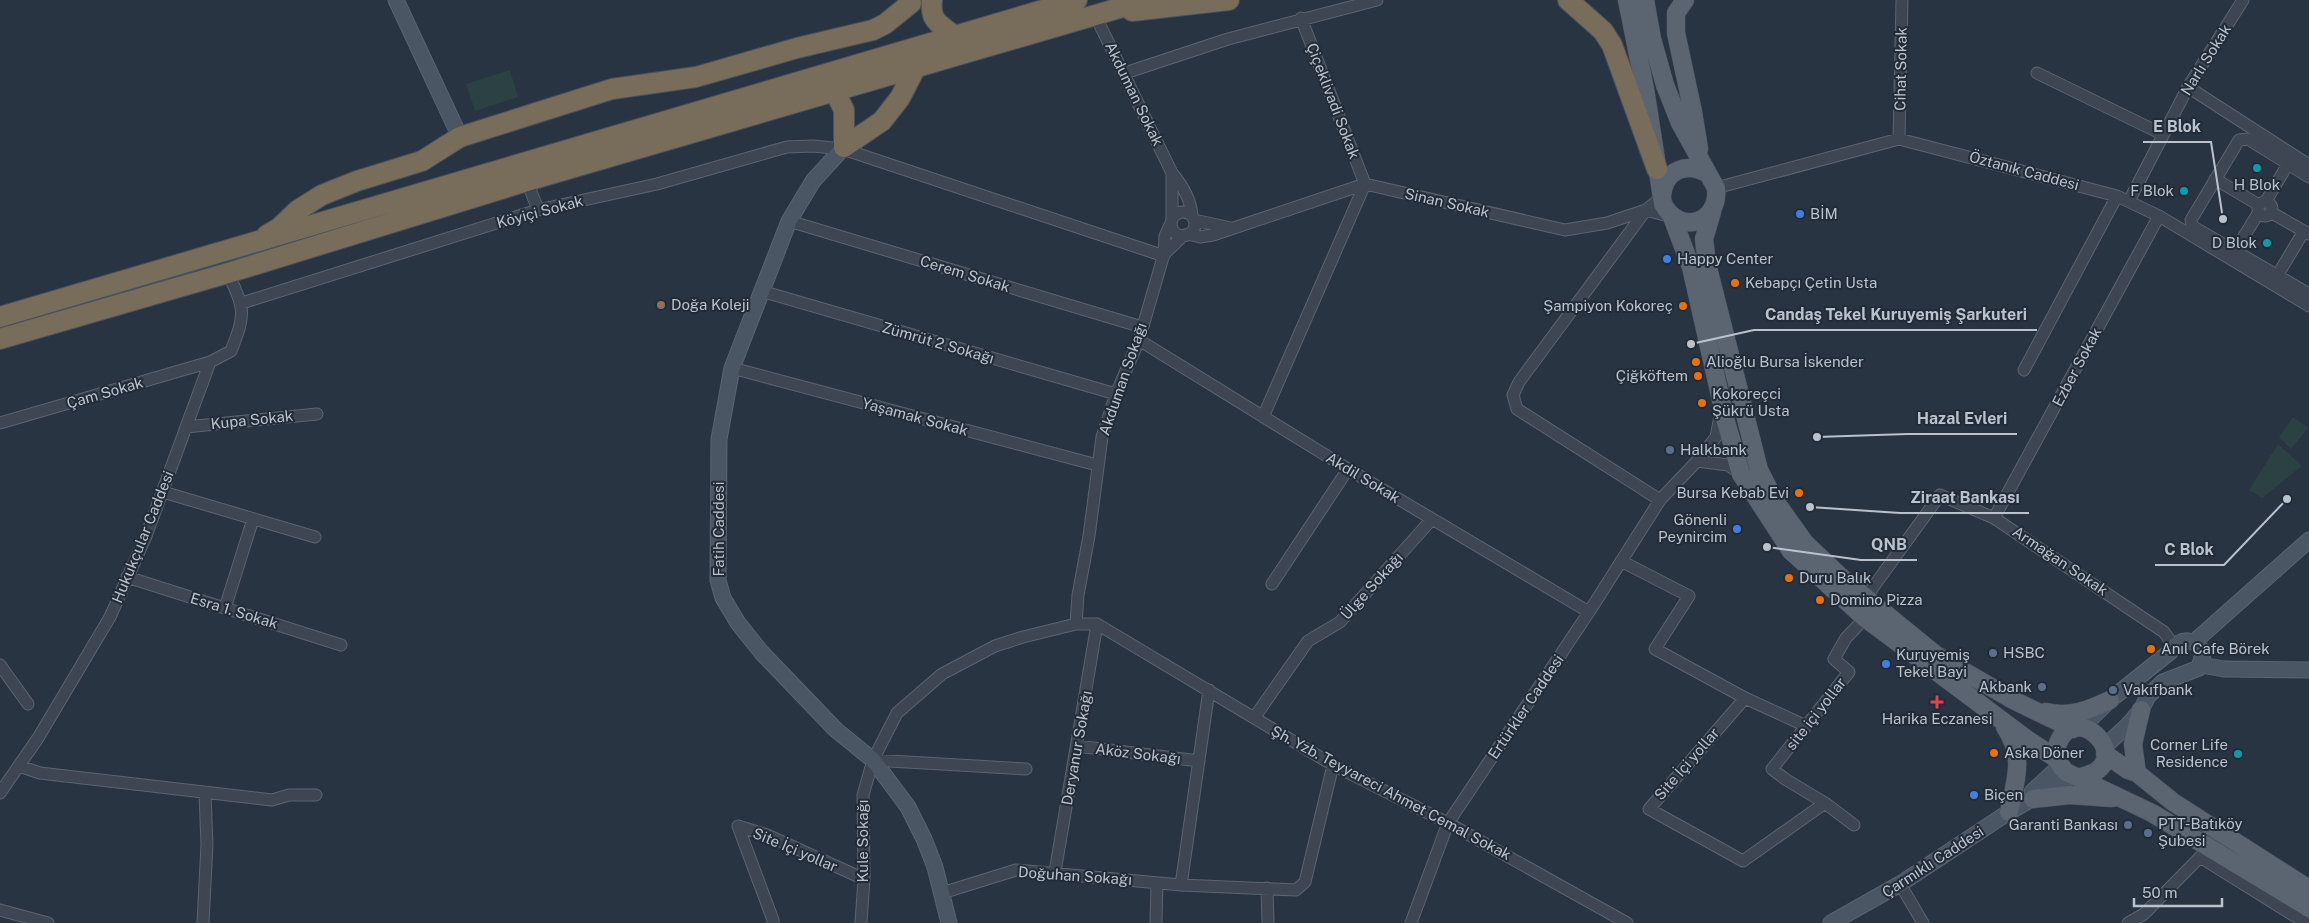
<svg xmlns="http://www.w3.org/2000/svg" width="2309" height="923" viewBox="0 0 2309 923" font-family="'Public Sans',sans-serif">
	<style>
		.green { fill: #2b4143 }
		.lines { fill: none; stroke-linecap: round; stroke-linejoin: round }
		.street-casing { stroke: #5b6470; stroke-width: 13 }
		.secondary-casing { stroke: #5b6470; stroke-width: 17 }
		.primary-casing { stroke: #474f5c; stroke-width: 19 }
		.highway-casing { stroke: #48515d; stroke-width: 22 }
		.street { stroke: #3d4652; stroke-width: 11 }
		.secondary { stroke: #4b5665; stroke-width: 15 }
		.primary { stroke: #5b6572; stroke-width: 18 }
		.highway { stroke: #786c5b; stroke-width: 20 }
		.culture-dot { fill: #0f9aa8; stroke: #222b38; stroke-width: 2 }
		.shop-dot { fill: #3f7fe0; stroke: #222b38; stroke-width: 2 }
		.food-dot { fill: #e8710a; stroke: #222b38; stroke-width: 2 }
		.education-dot { fill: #8d6e63; stroke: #222b38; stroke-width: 2 }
		.service-dot { fill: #5c6f8a; stroke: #222b38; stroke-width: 2 }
		.health-dot { fill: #e0444e; stroke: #222b38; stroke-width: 2 }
		.labels { text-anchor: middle; stroke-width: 4; stroke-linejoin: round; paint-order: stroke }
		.street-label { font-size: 15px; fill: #bac2cc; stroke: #222b38 }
		.poi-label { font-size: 15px; fill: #bac2cc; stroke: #222b38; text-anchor: start }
		.leader { fill: none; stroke: #bac2cc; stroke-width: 2 }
		.callout-dot { fill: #bac2cc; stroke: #222b38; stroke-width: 2 }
		.callout-label { font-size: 16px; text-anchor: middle; font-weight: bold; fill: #bac2cc; stroke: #222b38; stroke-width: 4; stroke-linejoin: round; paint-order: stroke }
	</style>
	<rect width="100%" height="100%" fill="#293442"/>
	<path class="green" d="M 510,70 L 518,97 L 475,111 L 466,84 Z
		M 2293,417 L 2308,428 L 2291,449 L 2279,437 Z
		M 2278,444 L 2302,466 L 2262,498 L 2249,490 Z"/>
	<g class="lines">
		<g class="street-casing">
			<path id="street" d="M 1095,15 L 1172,173 C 1183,186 1191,199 1192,216
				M 1125,73 L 1228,39 L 1377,0
				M 2037,73 L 2162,134
				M 2188,87 L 2309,165
				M 1899,139 L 1902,0
				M 1172,173 L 1172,219
				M 2309,177 L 2248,139 L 2239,140 L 2191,220 L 2192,226 L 2309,294
				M 2215,179 L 2259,205
				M 527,181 L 538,210
				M 1716,188 L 1899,139 L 2117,196 L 2159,216 L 2309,306
				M 2129,201 L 2188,87 L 2243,0
				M 2266,201 L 2288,164
				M2258 209a7 7 0 1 1 14 0a7 7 0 1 1-14 0Z
				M1171 224a12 12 0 1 1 24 0a12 12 0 1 1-24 0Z
				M 2272,213 L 2309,234
				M 1194,220 L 1231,228
				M 789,221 L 1142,327
				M 1188,234 L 1200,237 L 1213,235 L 1365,184 L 1565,230 L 1607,223 L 1646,210 L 1662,197
				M 2235,251 L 2259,212
				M 1164,254 L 1184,235
				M 2277,276 L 2304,231
				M 761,291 L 1116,394
				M 242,303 L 538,210 L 657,184 L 787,147 L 813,146 L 843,149 L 1164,256
				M 1139,340 L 1348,469 L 1589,612
				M 732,368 L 1097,465
				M 2024,370 L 2117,196
				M 1263,417 L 1365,184 L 1301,18
				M 0,423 L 210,362
				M 186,427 L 317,414
				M 1697,461 L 1728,465 L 1741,474
				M 163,492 L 315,537
				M 1660,500 L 1517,409 L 1513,395 L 1519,382 L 1646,210 L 1672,217
				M 1994,518 L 2159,216
				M 1621,561 L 1689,596 L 1655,649 L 1745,698 L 1649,809 L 1743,861 L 1825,803
				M 127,577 L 341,645
				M 1272,584 L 1348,469
				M 1866,597 L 1940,495 L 1994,518 L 2164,632 L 2174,646
				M 225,608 L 253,519
				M 1076,624 L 1078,595 L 1089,536 L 1102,437 L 1116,394 L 1139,340 L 1164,254 L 1165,236 L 1171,223
				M 0,665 L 28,704
				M 1745,698 L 1806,726
				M 1254,718 L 1308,641 L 1340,622 L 1432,519
				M 1077,746 L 1199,761
				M 873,760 L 1026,769
				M 19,766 L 40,773 L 272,800 L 289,795 L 316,795
				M 0,793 L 38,738 L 110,617 L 146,536 L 210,362 L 231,351 C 246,313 245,310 228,273
				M 1854,825 L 1825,803 L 1785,779 L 1772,769 L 1849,672 L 1834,659 L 1846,638 L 1865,618
				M 2200,857 L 2306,923
				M 1055,872 L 1097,624
				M 1900,884 L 1923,923
				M 1181,885 L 1209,690
				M 1267,888 L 1268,923
				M 942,893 L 1016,870 L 1181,885 L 1296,890 L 1305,882 L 1333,765
				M 0,910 L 48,923
				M 203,923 L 207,844 L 205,794
				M 773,923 L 773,920 L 738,826 L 767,835 L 864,879
				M 861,923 L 864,879 L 863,795 L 873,760 L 897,713 L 942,674 L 995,646 L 1023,637 L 1076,624 L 1097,624 L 1333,765 L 1448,823 L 1627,923
				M 1156,923 L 1157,883
				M 1411,923 L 1448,823 L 1589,612 L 1660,500 L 1697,461 L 1716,437 L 1721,411
				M 2128,923 L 2144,914 L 2205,852"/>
		</g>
		<g class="secondary-casing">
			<path id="secondary" d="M 396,0 L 460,137
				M 844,147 L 813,181 L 789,221 L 732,368 L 719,439 L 718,580 L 723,598 L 738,623 L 762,653 L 836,730 L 873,760 L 908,807 L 924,839 L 935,867 L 949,923
				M 2194,642 L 2309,540
				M 2201,665 L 2224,669 L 2309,670
				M 2081,728 L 2110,700 L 2171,651 C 2180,636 2198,638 2203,654 L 2199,668 L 2163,682 L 2148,696 L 2141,710 L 2127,726 L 2105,746
				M 2032,792 L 2060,766
				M 1831,923 L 1900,884 L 2009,812 L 2072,776"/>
		</g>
		<g class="primary-casing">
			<path id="primary" d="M 1627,0 L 1645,89 L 1663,204 C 1680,236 1720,223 1716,188 L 1680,123 L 1665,85 L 1652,39 L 1645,0
				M 1685,0 L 1676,13 L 1676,33 L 1693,112 L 1699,149
				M 1662,196 C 1664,170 1687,161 1708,174
				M 1712,212 L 1704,239 L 1707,264 L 1759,470 L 1775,501 L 1805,543 L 1843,579 L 1936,655 L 2013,700 L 2073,729
				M 1672,217 L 1691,267 L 1726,422 L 1741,474 L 1791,551 L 1865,618 L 2028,740 L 2057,759
				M 2046,712 C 2069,718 2089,710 2110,700
				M 2005,727 C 2025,757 2016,779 2009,812
				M 2105,754 L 2128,770 L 2137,773 L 2173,802 L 2309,889
				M 2137,773 L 2133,744 L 2141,710
				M 2080,777 C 2141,765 2077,697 2058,743 C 2054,754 2058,764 2066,772 L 2152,813 L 2309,908
				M 2033,799 L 2070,795 L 2112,798"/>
		</g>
		<g class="highway-casing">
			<path id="highway" d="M 932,0 C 930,22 939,23 953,35
				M 1568,0 L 1603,31 L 1612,45 L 1657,169
				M 1132,11 L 1229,0
				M 835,92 L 844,110 L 844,147
				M 844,147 L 882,121 L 900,98 L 916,67
				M 267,235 L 279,228 L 298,210 L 322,195 L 357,181 L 422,161 L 460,137 L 612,89 L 696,77 L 797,48 L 873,30 L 885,24 L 911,3
				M 0,317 L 1077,0
				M 0,339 L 228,273 L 527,181 L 1147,0"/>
		</g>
		<use href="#street" class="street"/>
		<use href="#secondary" class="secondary"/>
		<use href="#primary" class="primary"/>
		<use href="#highway" class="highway"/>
	</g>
	<g class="culture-dot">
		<circle cx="2257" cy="168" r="5"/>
		<circle cx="2184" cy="191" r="5"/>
		<circle cx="2267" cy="243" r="5"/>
		<circle cx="2238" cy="754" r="5"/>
	</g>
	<g class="shop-dot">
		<circle cx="1800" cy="214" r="5"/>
		<circle cx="1667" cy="259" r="5"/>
		<circle cx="1737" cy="529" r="5"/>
		<circle cx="1886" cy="664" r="5"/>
		<circle cx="1974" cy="795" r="5"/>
	</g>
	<g class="food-dot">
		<circle cx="1735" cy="283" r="5"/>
		<circle cx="1683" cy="306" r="5"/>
		<circle cx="1696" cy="362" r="5"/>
		<circle cx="1698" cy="376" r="5"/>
		<circle cx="1702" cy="403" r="5"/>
		<circle cx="1799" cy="493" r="5"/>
		<circle cx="1789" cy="578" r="5"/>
		<circle cx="1820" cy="600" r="5"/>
		<circle cx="2151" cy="649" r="5"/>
		<circle cx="1994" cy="753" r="5"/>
	</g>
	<circle class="education-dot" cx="661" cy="305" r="5"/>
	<g class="service-dot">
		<circle cx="1670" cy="450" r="5"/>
		<circle cx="1993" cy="653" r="5"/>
		<circle cx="2042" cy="687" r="5"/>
		<circle cx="2113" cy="690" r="5"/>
		<circle cx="2128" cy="825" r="5"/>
		<circle cx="2148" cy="833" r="5"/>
	</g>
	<path class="health-dot" d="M1934.5 694.5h5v5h5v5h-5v5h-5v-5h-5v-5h5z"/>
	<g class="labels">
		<g class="street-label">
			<text transform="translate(2206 60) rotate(-58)" y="5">Narlı Sokak</text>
			<text transform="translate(1901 69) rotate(-89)" y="5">Cihat Sokak</text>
			<text transform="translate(1134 94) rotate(64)" y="5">Akduman Sokak</text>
			<text transform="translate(1333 101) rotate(69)" y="5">Çiçeklivadi Sokak</text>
			<text transform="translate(2024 171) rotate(15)" y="5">Öztanık Caddesi</text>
			<text transform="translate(1447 203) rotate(13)" y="5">Sinan Sokak</text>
			<text transform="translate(540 212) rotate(-15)" y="5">Köyiçi Sokak</text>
			<text transform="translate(965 274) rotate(17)" y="5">Cerem Sokak</text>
			<text transform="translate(938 343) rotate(16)" y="5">Zümrüt 2 Sokağı</text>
			<text transform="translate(2077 367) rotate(-62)" y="5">Ezber Sokak</text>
			<text transform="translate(1123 379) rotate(-71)" y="5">Akduman Sokağı</text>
			<text transform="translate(105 393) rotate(-16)" y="5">Çam Sokak</text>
			<text transform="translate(915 417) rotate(15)" y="5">Yaşamak Sokak</text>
			<text transform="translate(252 420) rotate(-6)" y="5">Kupa Sokak</text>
			<text transform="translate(1363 478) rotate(31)" y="5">Akdil Sokak</text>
			<text transform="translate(719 529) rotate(-90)" y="5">Fatih Caddesi</text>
			<text transform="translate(143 537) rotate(-68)" y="5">Hukukçular Caddesi</text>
			<text transform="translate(2060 561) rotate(34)" y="5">Armağan Sokak</text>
			<text transform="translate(1372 586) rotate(-48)" y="5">Ülge Sokağı</text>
			<text transform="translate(234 611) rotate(17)" y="5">Esra 1. Sokak</text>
			<text transform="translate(1526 707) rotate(-56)" y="5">Ertürkler Caddesi</text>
			<text transform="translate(1816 714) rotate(-52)" y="5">site içi yollar</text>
			<text transform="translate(1077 748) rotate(-80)" y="5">Deryanur Sokağı</text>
			<text transform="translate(1138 754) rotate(7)" y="5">Aköz Sokağı</text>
			<text transform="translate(1687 764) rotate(-49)" y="5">Site İçi yollar</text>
			<text transform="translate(1391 793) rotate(28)" y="5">Şh. Yzb. Teyyareci Ahmet Cemal Sokak</text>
			<text transform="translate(863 841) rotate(-90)" y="5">Kule Sokağı</text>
			<text transform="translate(795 850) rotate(23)" y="5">Site İçi yollar</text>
			<text transform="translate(1933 862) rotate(-33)" y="5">Çarmıklı Caddesi</text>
			<text transform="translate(1075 876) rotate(4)" y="5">Doğuhan Sokağı</text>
		</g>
		<g class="poi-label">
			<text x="2257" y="190" text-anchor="middle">H Blok</text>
			<text x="2174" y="196" text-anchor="end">F Blok</text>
			<text x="1810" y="219">BİM</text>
			<text x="2257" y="248" text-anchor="end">D Blok</text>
			<text x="1677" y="264">Happy Center</text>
			<text x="1745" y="288">Kebapçı Çetin Usta</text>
			<text x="671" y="310">Doğa Koleji</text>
			<text x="1673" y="311" text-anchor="end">Şampiyon Kokoreç</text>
			<text x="1706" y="367">Alioğlu Bursa İskender</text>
			<text x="1688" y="381" text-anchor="end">Çiğköftem</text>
			<text x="1712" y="399">Kokoreçci<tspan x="1712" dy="17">Şükrü Usta</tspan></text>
			<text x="1680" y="455">Halkbank</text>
			<text x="1789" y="498" text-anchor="end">Bursa Kebab Evi</text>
			<text x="1727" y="525" text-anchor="end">Gönenli<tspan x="1727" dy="17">Peynircim</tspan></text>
			<text x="1799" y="583">Duru Balık</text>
			<text x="1830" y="605">Domino Pizza</text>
			<text x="2161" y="654">Anıl Cafe Börek</text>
			<text x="2003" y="658">HSBC</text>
			<text x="1896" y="660">Kuruyemiş<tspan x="1896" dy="17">Tekel Bayi</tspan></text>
			<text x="2032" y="692" text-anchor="end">Akbank</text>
			<text x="2123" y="695">Vakıfbank</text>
			<text x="1937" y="724" text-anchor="middle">Harika Eczanesi</text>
			<text x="2228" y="750" text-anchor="end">Corner Life<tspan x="2228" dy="17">Residence</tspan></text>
			<text x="2004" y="758">Aska Döner</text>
			<text x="1984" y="800">Biçen</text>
			<text x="2158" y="829">PTT-Batıköy<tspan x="2158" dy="17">Şubesi</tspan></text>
			<text x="2118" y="830" text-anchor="end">Garanti Bankası</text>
		</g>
	</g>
	<path class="leader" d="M2223 219L2211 142H2143M1691 344L1754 330H2037M1817 437L1907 434H2017M1810 507L1900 513H2029M1767 547L1861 560H1917M2287 499L2224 565H2155"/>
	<g class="callout-dot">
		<circle cx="2223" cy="219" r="5"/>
		<circle cx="1691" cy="344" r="5"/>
		<circle cx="1817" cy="437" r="5"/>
		<circle cx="1810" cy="507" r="5"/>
		<circle cx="1767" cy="547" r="5"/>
		<circle cx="2287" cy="499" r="5"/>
	</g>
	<g class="callout-label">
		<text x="2177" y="132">E Blok</text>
		<text x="1896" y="320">Candaş Tekel Kuruyemiş Şarkuteri</text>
		<text x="1962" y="424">Hazal Evleri</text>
		<text x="1965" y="503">Ziraat Bankası</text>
		<text x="1889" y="550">QNB</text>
		<text x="2189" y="555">C Blok</text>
	</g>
	<path d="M2134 898v8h88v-8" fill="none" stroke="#bac2cc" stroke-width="2.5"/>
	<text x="2142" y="898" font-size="15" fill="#bac2cc" stroke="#222b38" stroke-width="4" paint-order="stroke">50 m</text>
</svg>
